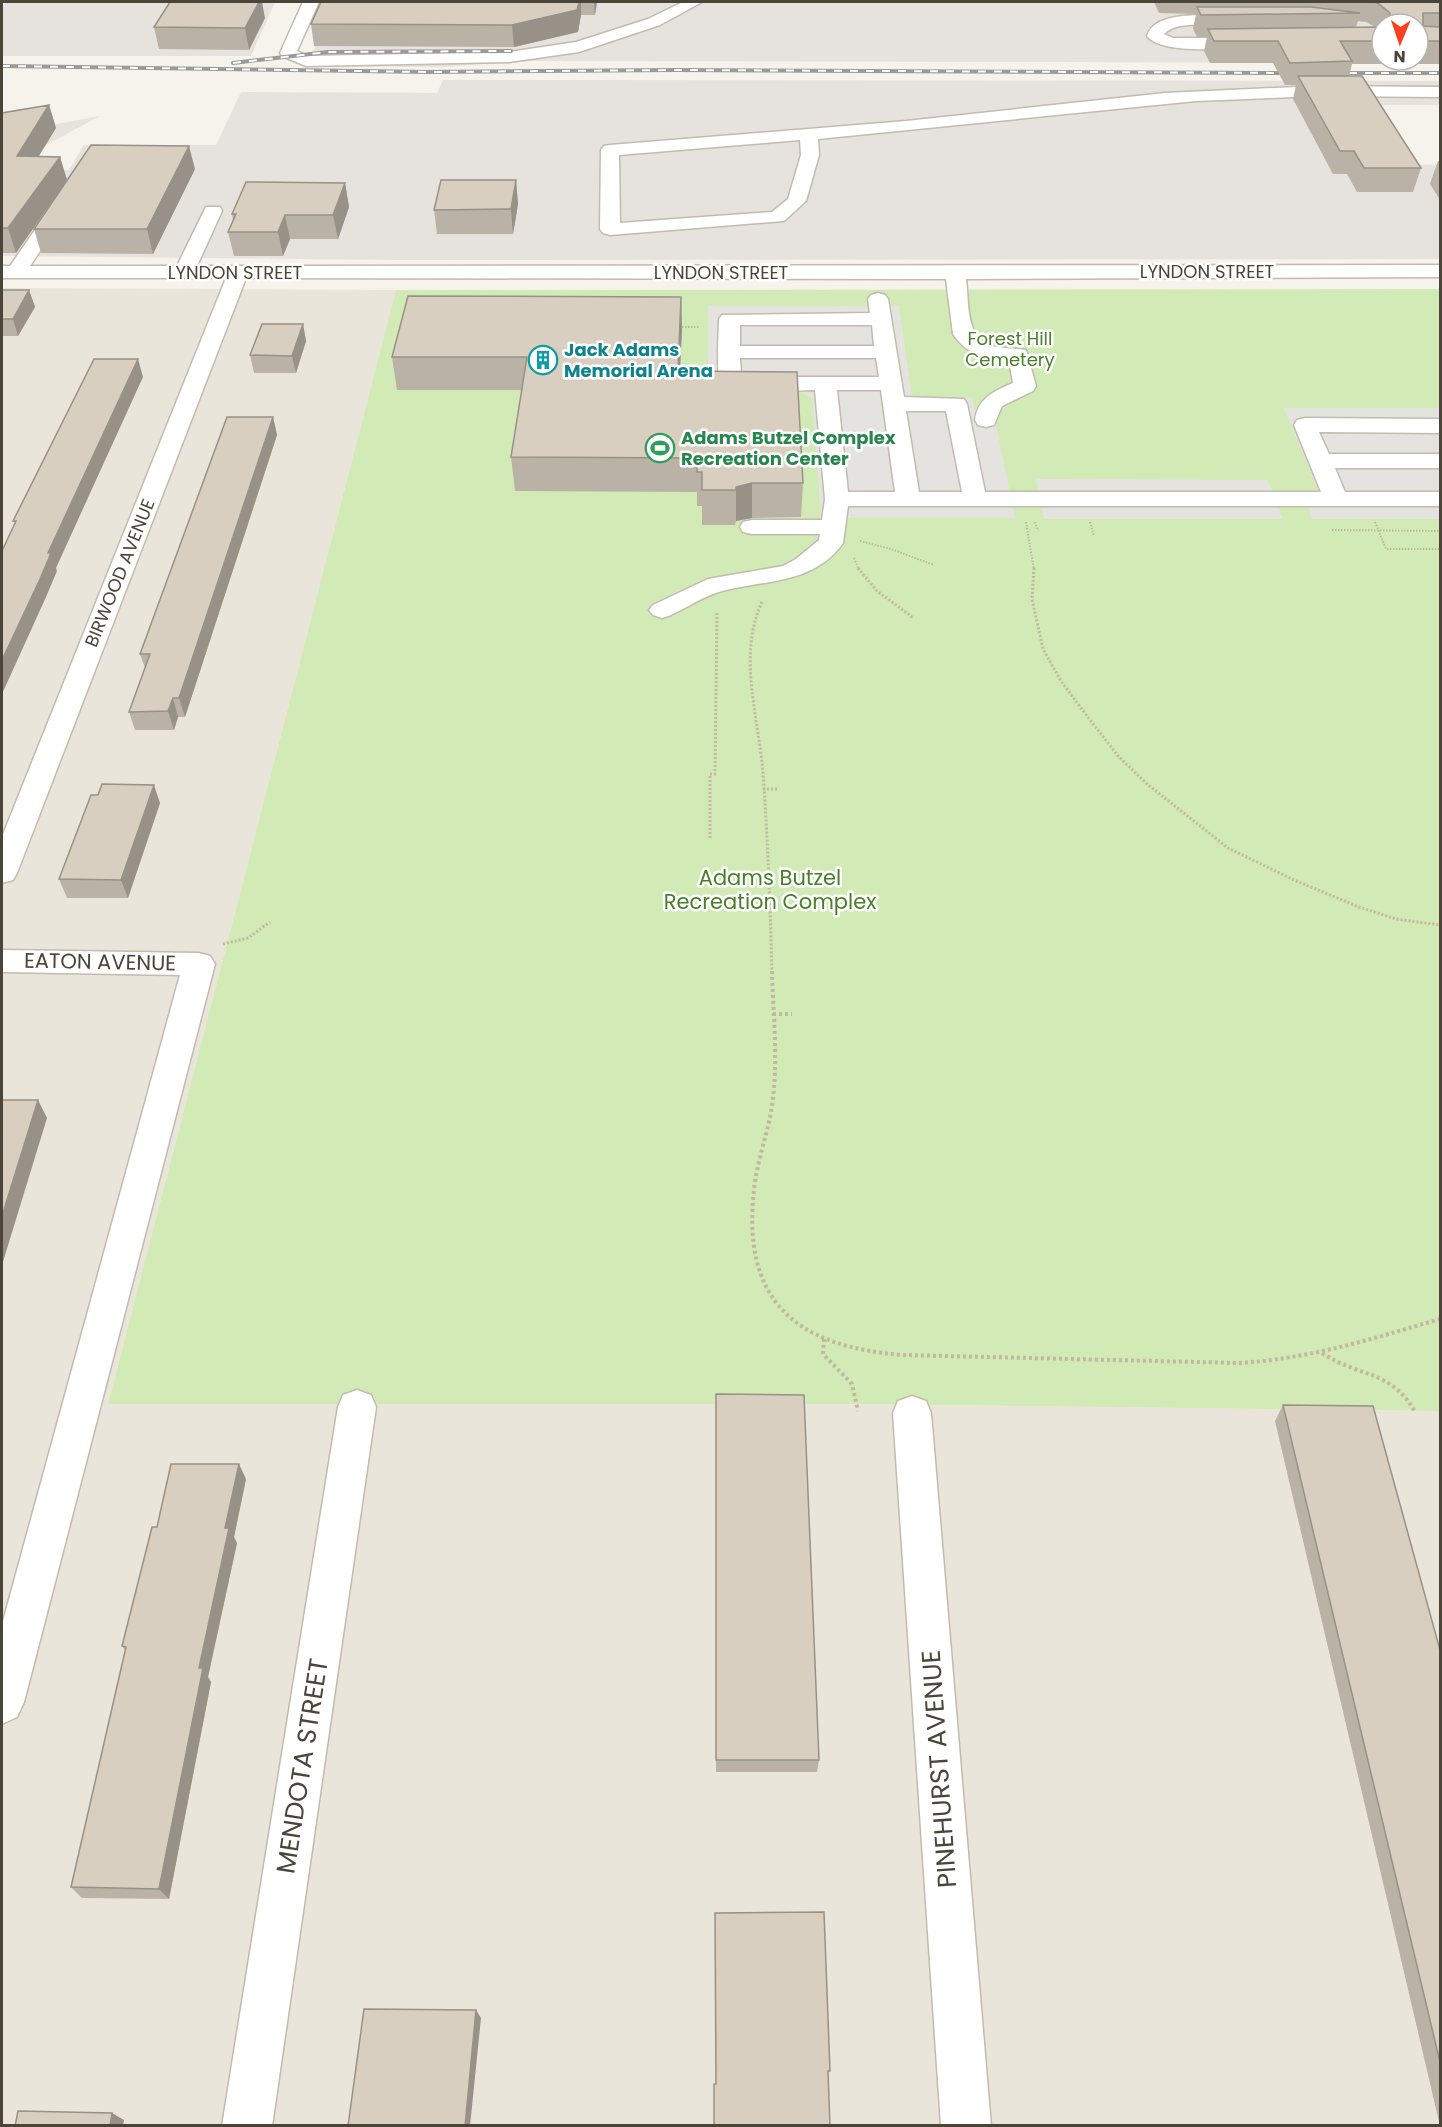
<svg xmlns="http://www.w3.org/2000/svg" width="1442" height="2127" viewBox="0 0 1442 2127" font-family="Poppins,sans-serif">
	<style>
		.residential { fill: #eae5da }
		.industrial { fill: #e6e2dd; fill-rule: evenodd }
		.green { fill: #d2eab5 }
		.parking { fill: #e5e3e0 }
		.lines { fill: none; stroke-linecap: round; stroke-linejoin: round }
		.minor-casing { stroke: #c2bbae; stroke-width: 3 }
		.path-far2 { stroke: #c4b79f; stroke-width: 2; stroke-dasharray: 1.5 1.5; stroke-linecap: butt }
		.path-far1 { stroke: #c4b79f; stroke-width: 3; stroke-dasharray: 2 2; stroke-linecap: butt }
		.path { stroke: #c4b79f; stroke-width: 4; stroke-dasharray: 3 3; stroke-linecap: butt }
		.minor { fill: #fff; fill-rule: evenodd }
		.rail-casing { stroke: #9a9a9a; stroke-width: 4 }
		.rail { stroke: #fff; stroke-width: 2; stroke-dasharray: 8; stroke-linecap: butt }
		.wall { fill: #bab2a6; fill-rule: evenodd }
		.shaded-wall { fill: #979187 }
		.building { fill: #d8cfc1; stroke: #979187; stroke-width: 1.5 }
		.labels { text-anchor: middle; stroke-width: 5; stroke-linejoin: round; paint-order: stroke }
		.far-street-label { font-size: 18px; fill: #4b4439; stroke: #fff }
		.far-park-label { font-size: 18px; fill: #4a7f2a; stroke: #fff }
		.far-culture-label { font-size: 18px; font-weight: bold; fill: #0d838f; stroke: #fff; text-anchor: start }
		.far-leisure-label { font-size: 18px; font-weight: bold; fill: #27864d; stroke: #fff; text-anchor: start }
		.park-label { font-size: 21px; fill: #4a7f2a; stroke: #fff }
		.street-label { font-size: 21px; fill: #4b4439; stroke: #fff }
		.near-street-label { font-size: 26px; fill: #4b4439; stroke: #fff }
	</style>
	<rect width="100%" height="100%" fill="#f6f3ec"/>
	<path class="residential" d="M 2,288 L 396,290 L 108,1404 L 854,1404 L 1440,1411 L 1440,2125 L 2,2126 Z"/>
	<path class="industrial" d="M 6,2 L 275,2 L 251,56 L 2,56 L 2,7 Z
		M 335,2 L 1412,2 L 1440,41 L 1440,63 L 530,61 L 442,67 L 306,66 ZM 1382,24 L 1418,24 L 1418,60 L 1382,60 Z
		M 443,80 L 1440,81 L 1440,105 L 1374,105 L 1411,164 L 1440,165 L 1440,259 L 392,260 L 2,256 L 2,134 L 100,116 L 46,145 L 21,170 L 69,170 L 84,145 L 216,145 L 241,92 L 437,93 Z"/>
	<path class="green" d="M 1440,289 L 1440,1411 L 854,1404 L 108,1404 L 396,290 Z"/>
	<path class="parking" d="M 708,306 L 899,306 L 912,397 L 972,397 L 977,420 L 995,420 L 1015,518 L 821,518 L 812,398 L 798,391 L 708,376 Z
		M 1284,408 L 1440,408 L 1440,519 L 1312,519 L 1301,491 L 1318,490 Z
		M 1036,479 L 1268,480 L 1283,519 L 1044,519 Z"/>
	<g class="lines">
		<g class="minor-casing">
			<path id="minor" d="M 303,2 L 319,2 L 297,51 L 308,56 L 509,52 L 576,42 L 648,19 L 683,2 L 702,2 L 660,25 L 579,52 L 509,62 L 306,66 L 282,56 L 280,53 Z
				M 1197,15 L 1240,16 L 1248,21 C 1236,35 1184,14 1164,34 L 1173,38 L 1251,38 L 1259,43 L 1251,48 C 1227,48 1162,55 1147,36 C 1153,17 1180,16 1197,15 Z
				M 1318,86 L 1440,87 L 1440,97 L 1318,96 L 1196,101 L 818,139 L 819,155 L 806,201 L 784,221 L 610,235 L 603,233 L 600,229 L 601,150 L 604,146 L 610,145 L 906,121 L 1165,93 ZM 800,140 L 801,155 L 788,199 L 772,212 L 620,223 L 619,155 Z
				M 62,199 L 69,201 L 71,205 L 30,266 L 177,266 L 204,211 L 206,207 L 220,207 L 222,211 L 197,266 L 1440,265 L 1440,277 L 966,279 C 969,302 965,339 992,346 C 1003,349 1015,348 1026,350 L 1036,386 L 1033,391 L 1002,406 L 994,425 L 986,427 L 978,425 L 975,420 C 978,398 994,391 1013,383 L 1009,361 C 985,359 966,354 953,334 L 946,279 L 246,278 L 17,873 L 13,880 L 2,883 L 2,837 L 226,278 L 2,278 L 2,266 L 10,266 L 55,201 Z
				M 878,293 L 885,295 L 888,299 L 904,397 L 964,399 L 967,404 L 985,492 L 1321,492 L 1294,425 L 1297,420 L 1305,418 L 1440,419 L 1440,433 L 1319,432 L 1329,454 L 1440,454 L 1440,468 L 1335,468 L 1345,492 L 1440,492 L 1440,506 L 848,506 L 843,543 C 815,583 768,580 726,590 C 707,594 688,607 671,615 L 662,618 L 653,615 L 649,610 L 653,605 L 708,579 L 783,566 L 796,559 L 819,540 L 820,534 L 752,534 L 743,532 L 740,527 L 743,522 L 752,520 L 822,520 L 825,499 L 815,390 C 795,390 731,397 720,379 C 716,372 719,330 719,319 L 722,315 L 870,313 L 868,299 L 871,295 ZM 740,325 L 872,325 L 874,346 L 740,346 ZM 740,358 L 876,358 L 879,377 L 746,377 L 741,374 ZM 837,390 L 881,390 L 895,492 L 848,492 ZM 906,411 L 946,411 L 962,492 L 919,492 Z
				M 2,950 L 199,953 L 210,956 L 215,964 L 24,1702 L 17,1717 L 2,1724 L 2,1625 L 180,975 L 2,972 Z
				M 357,1390 L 371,1395 L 376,1407 L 272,2126 L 222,2126 L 338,1407 L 343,1395 Z
				M 912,1396 L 926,1401 L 931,1413 L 991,2126 L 941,2126 L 893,1413 L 898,1401 Z"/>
		</g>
		<path class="path-far2" d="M 676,327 L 700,327
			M 1026,522 L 1034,570
			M 1035,522 L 1038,531
			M 1090,522 L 1094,536
			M 1375,522 L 1386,549 L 1440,549
			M 1332,530 L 1440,531
			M 860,541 L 891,549 L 934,565
			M 854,558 L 859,570"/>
		<path class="path-far1" d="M 858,568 L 877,591 L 911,616 L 912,620
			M 1034,568 L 1032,599 L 1043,649 L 1061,681 L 1087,716 L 1119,757 L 1147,784 L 1228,848 L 1294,880 L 1359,907 L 1396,919 L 1440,925
			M 762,602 C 737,656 759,718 763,774 C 768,840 770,906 772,972
			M 763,789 L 778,789
			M 710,838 L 710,774 L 715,774 L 717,612
			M 223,944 L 248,938 L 270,922"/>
		<path class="path" d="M 772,971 C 773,1013 778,1056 773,1098 C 770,1127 759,1154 755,1182 C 739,1299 793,1347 904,1355 L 1238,1363 C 1310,1359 1371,1339 1440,1319
			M 773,1014 L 792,1014
			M 824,1339 L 823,1354 L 852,1384 L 858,1411
			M 1322,1353 C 1358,1377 1392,1370 1415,1412"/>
		<use href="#minor" class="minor"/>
		<g class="rail-casing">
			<path id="rail" d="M 233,63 L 328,52 L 511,51
				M 2,66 L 428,72 L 677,70 L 1294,73
				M 1333,73 L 1440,73"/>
		</g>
		<use href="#rail" class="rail"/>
	</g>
	<path class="wall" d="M 321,2 L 597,2 L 595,15 L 581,15 L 578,32 L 514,47 L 314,46 L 311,24 Z
		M 1154,2 L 1440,2 L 1440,64 L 1352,64 L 1349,76 L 1421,168 L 1413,192 L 1357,192 L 1347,174 L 1333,174 L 1293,99 L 1296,85 L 1285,85 L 1273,63 L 1210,63 L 1204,51 L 1207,37 L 1197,37 L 1193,29 L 1196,14 L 1159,13 ZM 1358,21 L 1366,22 L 1375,27 L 1356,27 ZM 1382,24 L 1418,24 L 1418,60 L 1382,60 Z
		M 265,18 L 249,50 L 159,49 L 154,27 Z
		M 49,105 L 56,128 L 39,156 L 60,157 L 67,180 L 16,253 L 2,253 L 2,113 Z
		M 1438,161 L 1440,161 L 1440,200 L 1430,184 Z
		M 195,169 L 153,254 L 41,253 L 34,229 Z
		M 516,180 L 518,204 L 513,234 L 437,234 L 434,210 Z
		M 345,183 L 349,207 L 338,239 L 290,239 L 283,256 L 234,256 L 228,232 L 233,220 L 232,214 Z
		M 2,290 L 29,290 L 35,307 L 18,336 L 2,336 Z
		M 681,297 L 682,330 L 680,371 L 803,483 L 801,517 L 752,518 L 736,521 L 735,525 L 702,525 L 702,506 L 697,506 L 697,492 L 515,491 L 511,457 L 522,390 L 397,390 L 392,357 Z
		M 303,324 L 306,341 L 296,373 L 254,373 L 250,355 Z
		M 273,417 L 277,435 L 185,717 L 178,717 L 174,730 L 135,730 L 129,712 L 145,668 L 140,654 Z
		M 160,803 L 128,898 L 67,898 L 59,879 Z
		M 716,1394 L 819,1760 L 817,1772 L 716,1772 Z
		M 1283,1405 L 1440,1650 L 1440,2126 L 1275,1421 Z
		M 246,1479 L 234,1537 L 237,1543 L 208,1677 L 211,1682 L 169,1899 L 82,1898 L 71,1887 L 126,1651 L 122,1646 L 157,1527 Z"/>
	<path class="shaded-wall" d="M 259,2 L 262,2 L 265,18 L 249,50 L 245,28 Z
		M 579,2 L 581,2 L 581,15 L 578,32 L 514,47 L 512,25 Z
		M 594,2 L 597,2 L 595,15 Z
		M 49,105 L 56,128 L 24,180 L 17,156 Z
		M 189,146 L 195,169 L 153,254 L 147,229 Z
		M 60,157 L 67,180 L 16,253 L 8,228 Z
		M 516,180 L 518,204 L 513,234 L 511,209 Z
		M 345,183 L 349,207 L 338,239 L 333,215 Z
		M 285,215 L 290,239 L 283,256 L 278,232 Z
		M 29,290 L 35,307 L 18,336 L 13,319 Z
		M 681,297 L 682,330 L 678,405 L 678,371 Z
		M 303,324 L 306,341 L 296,373 L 292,356 Z
		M 138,359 L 143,377 L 56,568 L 57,571 L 46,597 L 2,694 L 2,660 L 48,553 Z
		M 273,417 L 277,435 L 185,717 L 179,698 Z
		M 752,483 L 752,518 L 736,521 L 736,487 Z
		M 173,698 L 178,717 L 174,730 L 168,711 Z
		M 154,785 L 160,803 L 128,898 L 121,880 Z
		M 38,1100 L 47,1118 L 2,1265 L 2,1216 Z
		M 239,1464 L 246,1479 L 234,1537 L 237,1543 L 208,1677 L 211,1682 L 169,1899 L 159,1889 L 199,1668 L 225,1528 Z
		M 476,2010 L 481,2018 L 470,2126 L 465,2126 Z
		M 112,2113 L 124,2120 L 123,2126 L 110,2126 Z"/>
	<path class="building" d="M 170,2 L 259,2 L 245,28 L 154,27 Z
		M 321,2 L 579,2 L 577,10 L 512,25 L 311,24 Z
		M 1375,2 L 1440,2 L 1440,13 L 1423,13 L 1423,26 L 1440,27 L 1440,41 L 1418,41 L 1418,24 L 1390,24 L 1390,13 L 1379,4 Z
		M 1197,7 L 1311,7 L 1360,13 L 1201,15 Z
		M 1382,27 L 1382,41 L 1340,41 L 1352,61 L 1290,63 L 1278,41 L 1214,41 L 1208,29 Z
		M 1298,76 L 1362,76 L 1421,168 L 1364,168 L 1354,151 L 1340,151 Z
		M 49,105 L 17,156 L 60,157 L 8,228 L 2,228 L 2,113 Z
		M 91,145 L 189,146 L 147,229 L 34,229 Z
		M 441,180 L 516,180 L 511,209 L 434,210 Z
		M 246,182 L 345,183 L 333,215 L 285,215 L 278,232 L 228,232 L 236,214 L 232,214 Z
		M 2,290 L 29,290 L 13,319 L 2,319 Z
		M 408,296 L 681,297 L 678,371 L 797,372 L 803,483 L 752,483 L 736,487 L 736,490 L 702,490 L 702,472 L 697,472 L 697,458 L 511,457 L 527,357 L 392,357 Z
		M 262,324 L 303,324 L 292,356 L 250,355 Z
		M 94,359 L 138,359 L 48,553 L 51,553 L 40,579 L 2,660 L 2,551 L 16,521 L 13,521 Z
		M 227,417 L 273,417 L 179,698 L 173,698 L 168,711 L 129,712 L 150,654 L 140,654 Z
		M 102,784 L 154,785 L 121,880 L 59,879 L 91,795 L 98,795 Z
		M 2,1100 L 38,1100 L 2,1216 Z
		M 716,1394 L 804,1395 L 819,1760 L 716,1760 Z
		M 1283,1405 L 1373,1406 L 1440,1650 L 1440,2062 Z
		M 171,1464 L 239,1464 L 225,1528 L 229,1528 L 199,1668 L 203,1668 L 159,1889 L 71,1887 L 126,1647 L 122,1646 L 152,1527 L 157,1527 Z
		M 824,1912 L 830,2071 L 828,2071 L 830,2126 L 714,2126 L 714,2084 L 716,2084 L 715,1913 Z
		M 364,2009 L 476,2010 L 465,2126 L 348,2126 Z
		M 18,2111 L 112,2113 L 110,2126 L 15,2126 Z"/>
	<defs>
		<g id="building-ring" transform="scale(1.5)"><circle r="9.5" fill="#fff" stroke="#0f9aa8" stroke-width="1.5"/><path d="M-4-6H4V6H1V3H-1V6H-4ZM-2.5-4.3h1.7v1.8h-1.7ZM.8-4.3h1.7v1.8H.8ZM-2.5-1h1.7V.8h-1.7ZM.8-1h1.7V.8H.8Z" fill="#0f9aa8"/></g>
		<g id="stadium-ring" transform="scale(1.5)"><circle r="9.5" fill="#fff" stroke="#2e9e5b" stroke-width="1.5"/><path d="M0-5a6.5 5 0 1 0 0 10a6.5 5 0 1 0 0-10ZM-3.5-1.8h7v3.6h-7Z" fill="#2e9e5b"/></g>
	</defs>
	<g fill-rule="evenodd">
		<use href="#building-ring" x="543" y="360"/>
		<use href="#stadium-ring" x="660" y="448"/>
	</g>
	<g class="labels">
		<g class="far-street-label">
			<text x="1207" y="278">LYNDON STREET</text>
			<text x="235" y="279">LYNDON STREET</text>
			<text x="721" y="279">LYNDON STREET</text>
			<text transform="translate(120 573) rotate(-68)" y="6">BIRWOOD AVENUE</text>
		</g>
		<g class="far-park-label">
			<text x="1010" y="345">Forest Hill<tspan x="1010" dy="21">Cemetery</tspan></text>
		</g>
		<g class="far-culture-label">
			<text x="564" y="356">Jack Adams<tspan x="564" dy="21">Memorial Arena</tspan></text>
		</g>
		<g class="far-leisure-label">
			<text x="681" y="444">Adams Butzel Complex<tspan x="681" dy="21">Recreation Center</tspan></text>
		</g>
		<g class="park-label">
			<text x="770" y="885">Adams Butzel<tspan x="770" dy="24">Recreation Complex</tspan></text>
		</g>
		<g class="street-label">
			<text transform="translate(100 962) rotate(1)" y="7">EATON AVENUE</text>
		</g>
		<g class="near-street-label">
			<text transform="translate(302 1766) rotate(-81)" y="9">MENDOTA STREET</text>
			<text transform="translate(939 1769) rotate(-94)" y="9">PINEHURST AVENUE</text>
		</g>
	</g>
	<rect width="1442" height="2127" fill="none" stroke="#4b4439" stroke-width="6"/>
	<g transform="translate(1400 42) rotate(182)"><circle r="28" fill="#ffffff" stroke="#b7b4b0" stroke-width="1.5"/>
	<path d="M0-4.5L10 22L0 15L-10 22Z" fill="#fc3f1d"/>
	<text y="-9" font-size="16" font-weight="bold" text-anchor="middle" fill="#4b4439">N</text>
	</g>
</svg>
